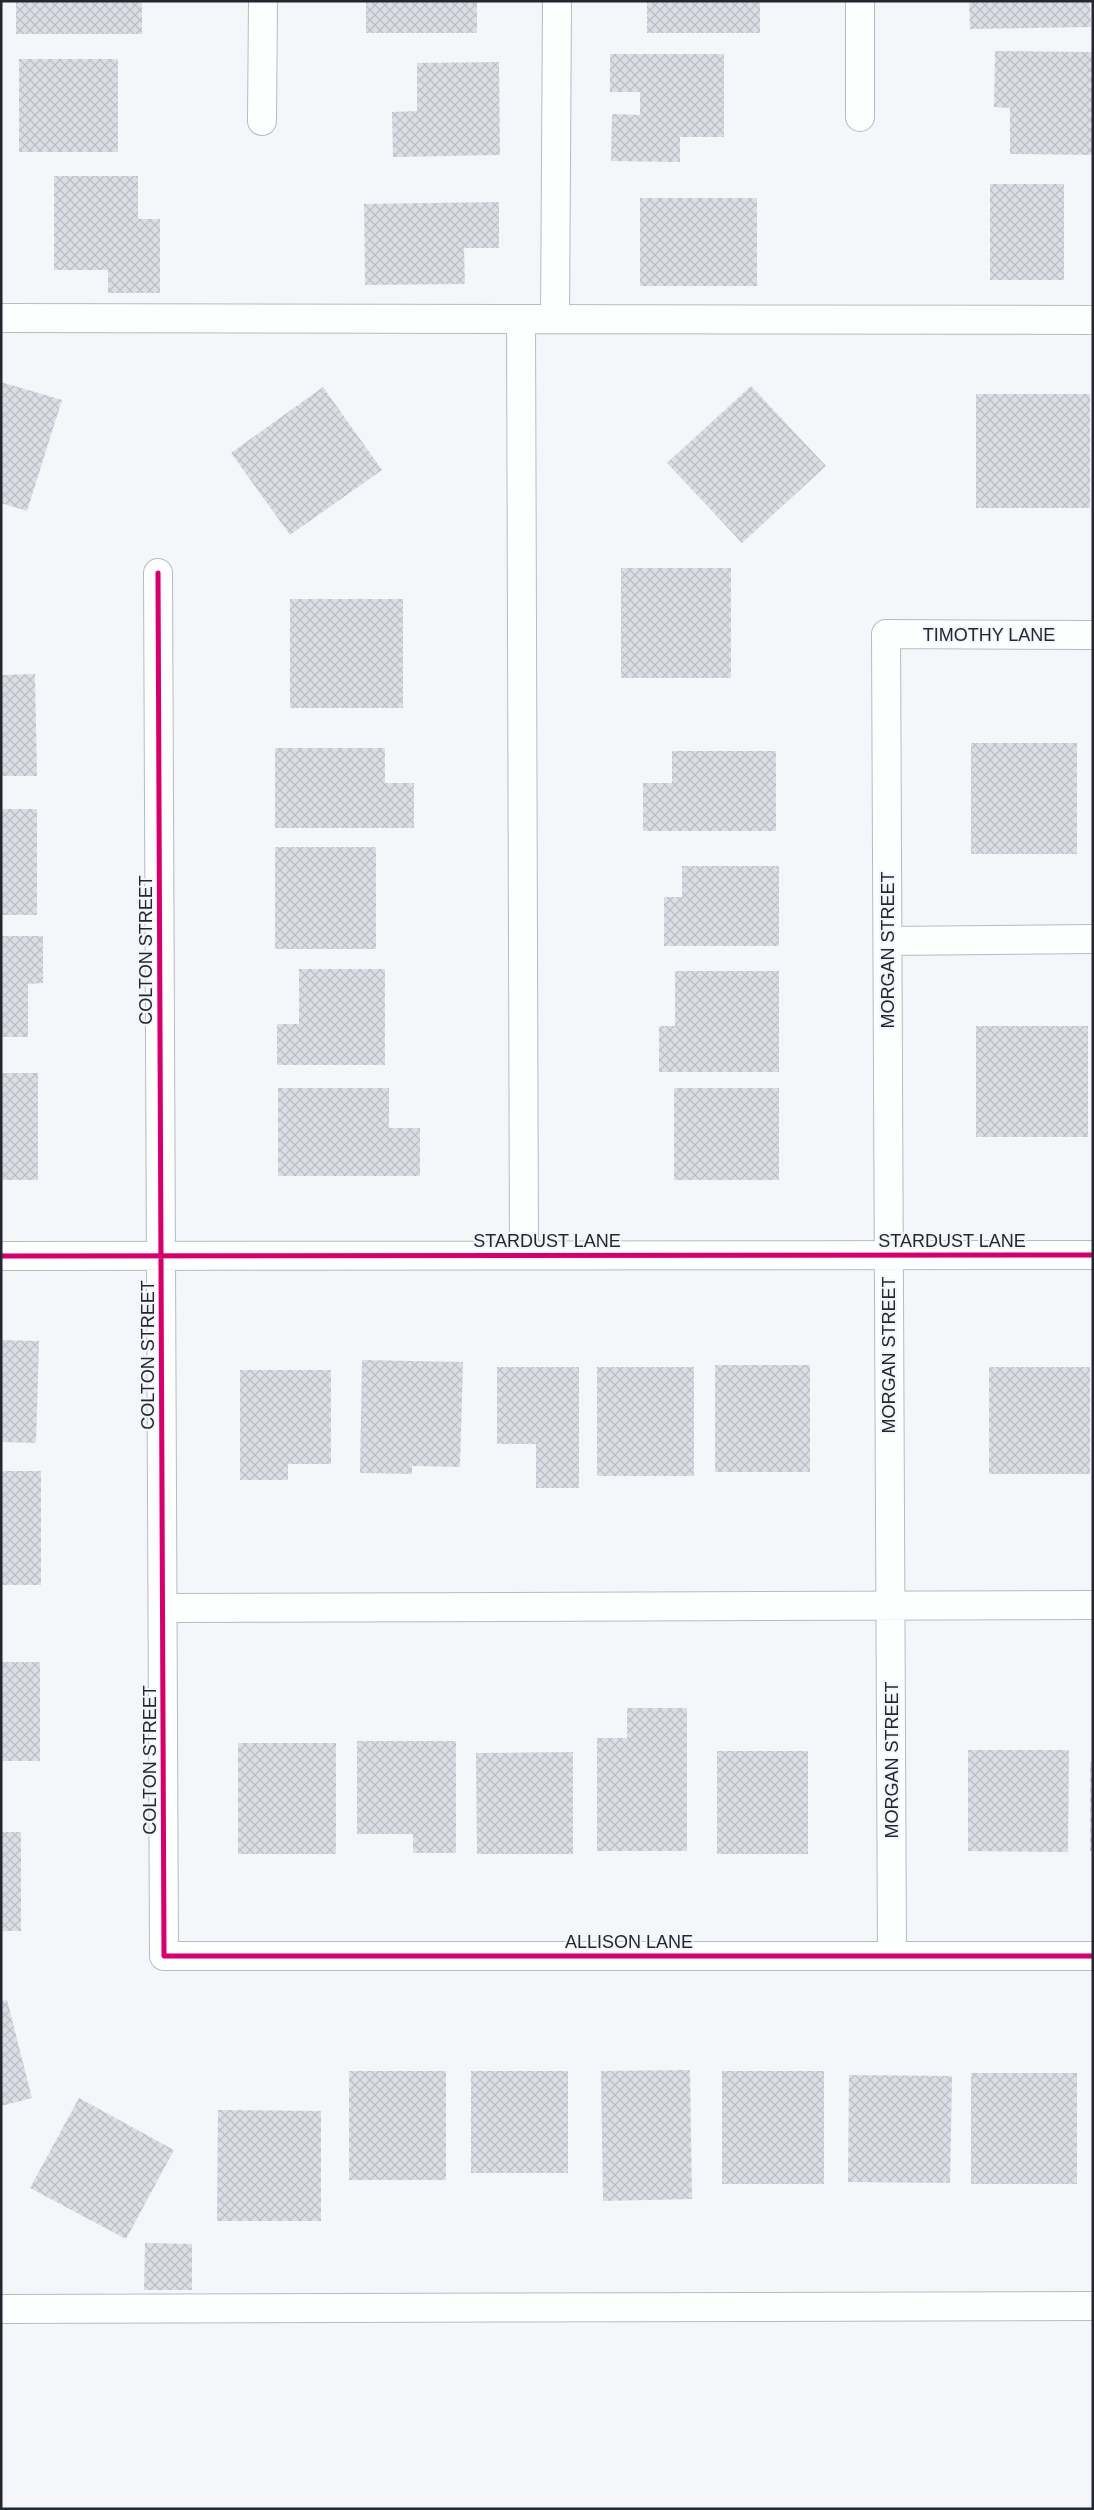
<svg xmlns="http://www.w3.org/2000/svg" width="1094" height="2510" viewBox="0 0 1094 2510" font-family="Helvetica,sans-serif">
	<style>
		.building { fill: url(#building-cross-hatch) }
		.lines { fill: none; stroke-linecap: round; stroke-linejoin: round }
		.minor-casing { stroke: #b7bbc0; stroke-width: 30 }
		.minor { stroke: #fdfefe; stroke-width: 28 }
		.cycleway-casing { stroke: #f3f5fa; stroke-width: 8 }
		.cycleway { stroke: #d6006c; stroke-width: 5 }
		.labels { text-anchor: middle; stroke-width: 4; stroke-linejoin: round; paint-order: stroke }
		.street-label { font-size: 18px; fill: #222830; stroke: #f3f5fa }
	</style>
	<defs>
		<pattern id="building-cross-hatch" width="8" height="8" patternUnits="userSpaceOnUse" patternTransform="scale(1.25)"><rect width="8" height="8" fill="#dddee5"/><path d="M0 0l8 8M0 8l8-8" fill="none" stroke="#bdbec5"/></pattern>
	</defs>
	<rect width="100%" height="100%" fill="#f4f6f9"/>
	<path class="building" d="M 16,1 L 142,1 L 142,34 L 16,34 Z
		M 366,1 L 477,1 L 477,33 L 366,33 Z
		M 647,1 L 760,1 L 760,33 L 647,33 Z
		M 969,1 L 1090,1 L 1091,27 L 970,29 Z
		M 995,51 L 1093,52 L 1093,155 L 1010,154 L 1010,108 L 994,107 Z
		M 610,54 L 724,54 L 724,137 L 680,137 L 680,162 L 611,161 L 612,114 L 640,115 L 640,92 L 610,92 Z
		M 19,59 L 118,59 L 118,152 L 19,152 Z
		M 499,62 L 500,155 L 393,157 L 392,112 L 417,111 L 417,63 Z
		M 54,176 L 138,176 L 138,219 L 160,219 L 160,293 L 108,293 L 108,270 L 54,270 Z
		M 990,184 L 1064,184 L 1064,280 L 990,280 Z
		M 640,198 L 757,198 L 757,286 L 640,286 Z
		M 499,202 L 499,248 L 464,248 L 465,284 L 365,285 L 364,204 Z
		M 1,382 L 62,400 L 27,511 L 1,503 Z
		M 751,386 L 826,466 L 742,543 L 667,463 Z
		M 323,387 L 382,470 L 290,535 L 231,453 Z
		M 976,394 L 1090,394 L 1090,508 L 976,508 Z
		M 621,568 L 731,568 L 731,678 L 621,678 Z
		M 290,599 L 403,599 L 403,708 L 290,708 Z
		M 35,674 L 37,776 L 1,776 L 1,675 Z
		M 971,743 L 1077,743 L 1077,854 L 971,854 Z
		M 275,748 L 385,748 L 385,783 L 414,783 L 414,828 L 275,828 Z
		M 672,751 L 776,751 L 776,831 L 643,831 L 643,783 L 672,783 Z
		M 1,809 L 37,809 L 37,915 L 1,915 Z
		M 275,847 L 376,847 L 376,949 L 275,949 Z
		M 682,866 L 779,866 L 779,946 L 664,946 L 664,897 L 682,897 Z
		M 1,936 L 43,936 L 43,983 L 28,984 L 28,1037 L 1,1037 Z
		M 299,969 L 385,969 L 385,1065 L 277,1065 L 277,1024 L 299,1024 Z
		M 675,971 L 779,971 L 779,1072 L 659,1072 L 659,1026 L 675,1026 Z
		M 976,1026 L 1088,1026 L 1088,1137 L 976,1137 Z
		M 1,1073 L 38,1073 L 38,1180 L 1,1180 Z
		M 278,1088 L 389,1088 L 389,1128 L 420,1128 L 420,1176 L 278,1176 Z
		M 674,1088 L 779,1088 L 779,1180 L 674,1180 Z
		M 1,1340 L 39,1341 L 36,1443 L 1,1442 Z
		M 362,1360 L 463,1362 L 460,1467 L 412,1466 L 412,1474 L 360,1473 Z
		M 715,1365 L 810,1365 L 810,1472 L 715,1472 Z
		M 497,1367 L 579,1367 L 579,1488 L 536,1488 L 536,1444 L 497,1444 Z
		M 597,1367 L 694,1367 L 694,1476 L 597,1476 Z
		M 989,1367 L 1090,1367 L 1090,1474 L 989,1474 Z
		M 240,1370 L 331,1370 L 331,1464 L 288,1464 L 288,1480 L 240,1480 Z
		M 1,1471 L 41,1471 L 41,1585 L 1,1585 Z
		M 1,1662 L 40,1662 L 40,1761 L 1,1761 Z
		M 627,1708 L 687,1708 L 687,1851 L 597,1851 L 597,1738 L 627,1738 Z
		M 357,1741 L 456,1741 L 456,1853 L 413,1853 L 413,1834 L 357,1834 Z
		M 238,1743 L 336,1743 L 336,1854 L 238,1854 Z
		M 968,1750 L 1069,1750 L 1068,1852 L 968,1851 Z
		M 717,1751 L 808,1751 L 808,1854 L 717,1854 Z
		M 573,1752 L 573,1854 L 477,1854 L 476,1753 Z
		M 1090,1762 L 1093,1762 L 1093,1851 L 1090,1851 Z
		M 1,1832 L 21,1832 L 21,1931 L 1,1931 Z
		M 7,2000 L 32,2098 L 1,2106 L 1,2001 Z
		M 690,2070 L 692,2199 L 603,2201 L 601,2071 Z
		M 349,2071 L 446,2071 L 446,2180 L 349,2180 Z
		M 471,2071 L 568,2071 L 568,2173 L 471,2173 Z
		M 722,2071 L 824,2071 L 824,2184 L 722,2184 Z
		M 971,2073 L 1077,2073 L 1077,2184 L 971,2184 Z
		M 849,2075 L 952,2076 L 950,2183 L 848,2182 Z
		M 79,2098 L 174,2150 L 126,2239 L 30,2188 Z
		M 218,2110 L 321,2111 L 321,2221 L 217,2221 Z
		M 145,2243 L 192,2244 L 192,2290 L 144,2290 Z"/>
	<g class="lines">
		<g class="minor-casing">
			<path id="minor" d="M 860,117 L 860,1
				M 262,121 L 263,1
				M 1,318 L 1093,320
				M 521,319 L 524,1255
				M 555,319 L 557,1
				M 158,573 L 164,1956 L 1093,1956
				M 888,941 L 1093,939
				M 1,1256 L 1093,1255
				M 163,1608 L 1093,1605
				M 892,1956 L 886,634 L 1093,635
				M 1,2309 L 1093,2306"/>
		</g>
		<use href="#minor" class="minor"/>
		<g class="cycleway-casing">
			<path id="cycleway" d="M 158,573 L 164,1956 L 1093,1956
				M 1,1256 L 1093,1255"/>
		</g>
		<use href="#cycleway" class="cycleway"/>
	</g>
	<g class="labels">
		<g class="street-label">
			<text x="989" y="641">TIMOTHY LANE</text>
			<text transform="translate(146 950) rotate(-90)" y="6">COLTON STREET</text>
			<text transform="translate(888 950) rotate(-90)" y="6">MORGAN STREET</text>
			<text x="547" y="1247">STARDUST LANE</text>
			<text x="952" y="1247">STARDUST LANE</text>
			<text transform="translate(148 1355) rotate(-90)" y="6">COLTON STREET</text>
			<text transform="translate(889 1355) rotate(-90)" y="6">MORGAN STREET</text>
			<text transform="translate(150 1760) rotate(-90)" y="6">COLTON STREET</text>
			<text transform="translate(892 1760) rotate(-90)" y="6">MORGAN STREET</text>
			<text x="629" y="1948">ALLISON LANE</text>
		</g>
	</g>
	<rect width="1094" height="2510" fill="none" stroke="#222830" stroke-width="5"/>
</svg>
